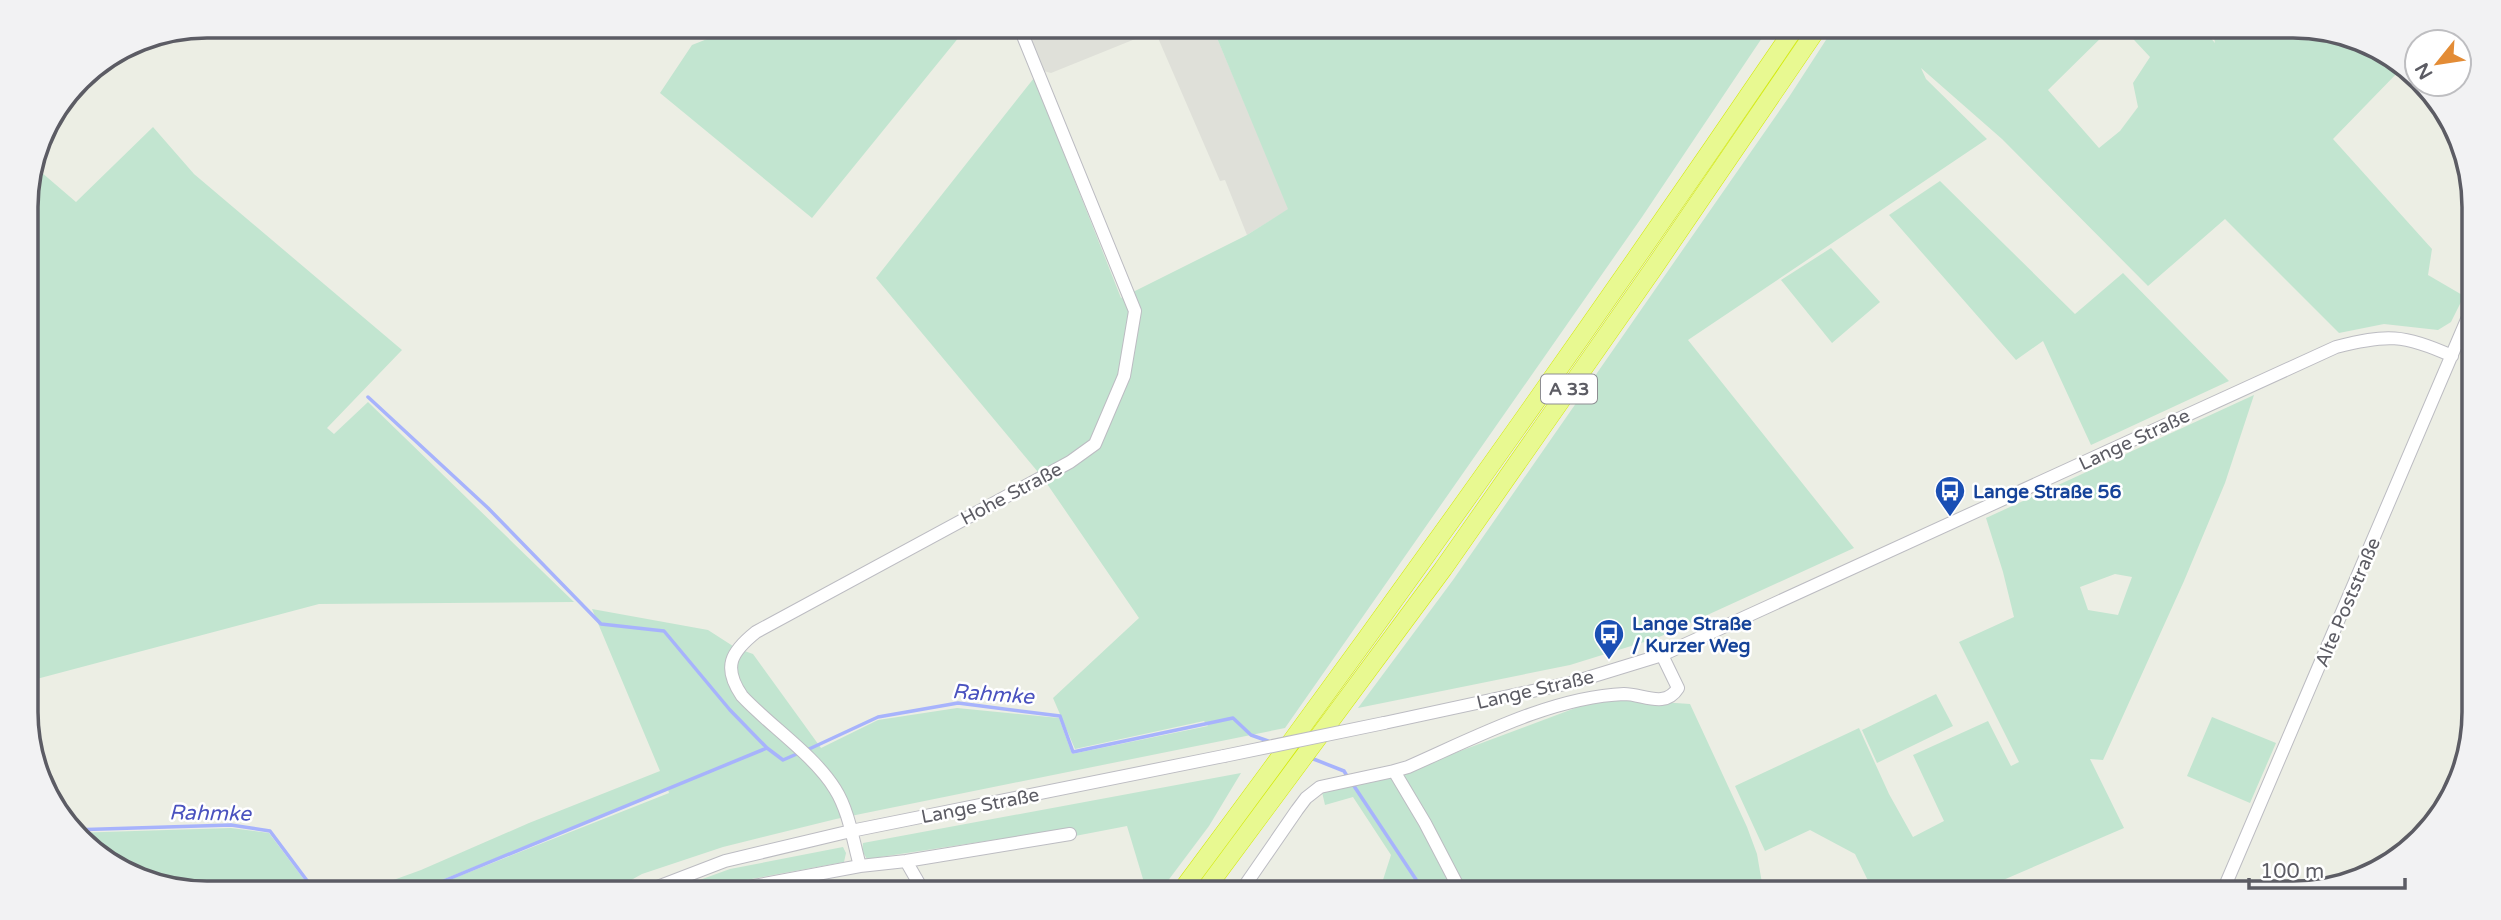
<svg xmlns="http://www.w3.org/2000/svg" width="2501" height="920" viewBox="0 0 2501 920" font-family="'Varela Round',sans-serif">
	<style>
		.industrial { fill: #dfe0d9 }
		.green { fill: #c2e5d0; fill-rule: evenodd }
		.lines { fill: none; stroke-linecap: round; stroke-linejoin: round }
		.stream { stroke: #a7b3fc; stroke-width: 3.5 }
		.minor-casing { stroke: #bcbcc2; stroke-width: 14 }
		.highway-casing { stroke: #d3ea08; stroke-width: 19 }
		.minor { stroke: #fff; stroke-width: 12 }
		.highway { stroke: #e8f991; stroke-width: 18 }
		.minor-bridge-casing { stroke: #bcbcc2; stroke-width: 14; stroke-linecap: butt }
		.minor-bridge { stroke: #fff; stroke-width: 12 }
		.labels { text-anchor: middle; stroke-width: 5; stroke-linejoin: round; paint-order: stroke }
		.shield { fill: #fff; stroke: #8d8d92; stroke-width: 2 }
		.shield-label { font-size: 18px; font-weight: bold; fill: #5c5c64 }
		.street-label { font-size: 19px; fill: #5c5c64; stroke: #fff }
		.transit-label { font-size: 19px; font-weight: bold; fill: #164399; stroke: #fff; text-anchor: start }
		.water-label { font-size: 21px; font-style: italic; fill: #4a52bf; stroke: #fff }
		.rim { fill: none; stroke: #5c5c64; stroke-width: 3.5 }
	</style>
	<rect width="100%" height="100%" fill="#eceee4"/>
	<path class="industrial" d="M 1023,26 L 1212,26 L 1289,209 L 1247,235 L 1225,180 L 1220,181 L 1155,31 L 1051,73 L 1040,70 Z"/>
	<path class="green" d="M 740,26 L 968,26 L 812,218 L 660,93 L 692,45 Z
		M 1212,26 L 1770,26 L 1642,217 L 1285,728 L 836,819 L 723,847 L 642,874 L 606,894 L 414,894 L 669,793 L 668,789 L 407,894 L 355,894 L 421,870 L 529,823 L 660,771 L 592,609 L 708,630 L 736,648 L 753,654 L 821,748 L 878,720 L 957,708 L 1059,718 L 1072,754 L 1208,726 L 1204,721 L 1075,749 L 1053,698 L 1139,618 L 1043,478 L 876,278 L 1034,78 L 1121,298 L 1247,235 L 1288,209 Z
		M 1835,26 L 2113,26 L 2048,90 L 2099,148 L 2120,131 L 2138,107 L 2133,83 L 2150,57 L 2121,26 L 2200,26 L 2215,43 L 2212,26 L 2294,26 L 2352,36 L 2401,69 L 2333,139 L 2432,249 L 2428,275 L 2464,296 L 2451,322 L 2438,330 L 2384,324 L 2339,333 L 2225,219 L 2148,286 L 2002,139 L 1921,68 L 1926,79 L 1987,139 L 1688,340 L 1854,548 L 1657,638 L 1570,665 L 1358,708 L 1453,580 L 1789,97 Z
		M 153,127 L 194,174 L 402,350 L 327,428 L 334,434 L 368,402 L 574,602 L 319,604 L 29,681 L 28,486 L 39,484 L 36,479 L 28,479 L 27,195 L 34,166 L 76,202 Z
		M 1940,181 L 2075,314 L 2123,273 L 2229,381 L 2091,445 L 2043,341 L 2016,360 L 1889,215 Z
		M 1831,248 L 1880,302 L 1832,343 L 1781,280 Z
		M 2254,395 L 2225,483 L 2184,581 L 2103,760 L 2090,759 L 2124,828 L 1973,893 L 1874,893 L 1855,854 L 1810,830 L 1765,851 L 1735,786 L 1859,728 L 1889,794 L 1913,837 L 1944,821 L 1913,755 L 1988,721 L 2011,766 L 2019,762 L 1959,642 L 2014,617 L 2003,572 L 1986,518 ZM 2115,574 L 2132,577 L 2118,615 L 2088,610 L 2080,587 Z
		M 1936,694 L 1953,726 L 1877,763 L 1862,730 Z
		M 1602,698 L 1690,704 L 1747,827 L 1757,854 L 1763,889 L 1766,893 L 1362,894 L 1382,883 L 1391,855 L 1353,797 L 1325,805 L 1322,792 L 1412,769 Z
		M 2212,717 L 2276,743 L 2250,803 L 2187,776 Z
		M 1241,773 L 1209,826 L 1158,894 L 1142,894 L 1146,889 L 1127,826 L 1075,836 L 1073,828 L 867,859 L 862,851 L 863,843 Z
		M 231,828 L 269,833 L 315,894 L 207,894 L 149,884 L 72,833 Z
		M 843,847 L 846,853 L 844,862 L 691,890 L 691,894 L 661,894 L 730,869 Z"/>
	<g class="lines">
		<path class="stream" d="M 368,397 L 488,508 L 601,624 L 664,631 L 730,710 L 767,748
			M 807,750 L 878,717 L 958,703 L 1060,716 L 1073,752 L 1233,718 L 1251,735 L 1268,741
			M 1311,758 L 1344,771 L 1347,776
			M 1352,783 L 1417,881 L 1420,894
			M 70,830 L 231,825 L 270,831 L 317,894
			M 412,894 L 767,748 L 783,760 L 799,753"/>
		<g class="minor-casing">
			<path id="minor" d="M 1019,26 L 1135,311 L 1124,376 L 1095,444 L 1070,462 L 756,632 C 731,652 722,667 742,696 C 770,726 814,755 835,789 C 849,811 853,841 860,866 L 906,861 L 1070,834
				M 1384,723 L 1574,682 L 1662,655 L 2336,347 C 2386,334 2404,334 2452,356
				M 906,861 L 925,894
				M 2222,893 L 2471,310
				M 639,894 L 725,861 L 851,831 L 1224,756
				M 711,894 L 860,866
				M 1239,894 L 1297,810 L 1306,798 L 1320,787 L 1394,771
				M 1462,894 L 1425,823 L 1394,771 L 1408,767 C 1474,738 1551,697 1624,694 C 1643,694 1665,709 1678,688 L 1662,655"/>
		</g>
		<g class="highway-casing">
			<path id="highway" d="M 1179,894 C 1391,609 1596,320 1796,26
				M 1202,894 L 1443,569 L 1653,269 L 1819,26"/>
		</g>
		<use href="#minor" class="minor"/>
		<use href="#highway" class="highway"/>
		<g class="minor-bridge-casing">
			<path id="minor-bridge" d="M 1224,756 L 1384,723"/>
		</g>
		<use href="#minor-bridge" class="minor-bridge"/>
	</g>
	<defs>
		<g id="bus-pin" transform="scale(1.575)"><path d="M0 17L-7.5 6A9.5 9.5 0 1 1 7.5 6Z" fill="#1a4fb4" stroke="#fff"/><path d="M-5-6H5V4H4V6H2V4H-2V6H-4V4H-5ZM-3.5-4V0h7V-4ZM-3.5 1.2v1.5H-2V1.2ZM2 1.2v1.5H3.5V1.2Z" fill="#fff"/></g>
	</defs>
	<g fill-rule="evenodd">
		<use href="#bus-pin" x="1950" y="491"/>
		<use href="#bus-pin" x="1609" y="634"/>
	</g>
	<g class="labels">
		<rect class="shield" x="1541" y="374.5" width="56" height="29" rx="5"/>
		<g class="shield-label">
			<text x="1569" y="395">A 33</text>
		</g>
		<g class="street-label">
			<text transform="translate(2134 439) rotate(-25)" y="7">Lange Straße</text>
			<text transform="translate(1011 493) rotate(-28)" y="7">Hohe Straße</text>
			<text transform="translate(2347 602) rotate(-67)" y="7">Alte Poststraße</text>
			<text transform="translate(1535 689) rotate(-13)" y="7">Lange Straße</text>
			<text transform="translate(980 805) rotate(-11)" y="7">Lange Straße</text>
		</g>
		<g class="transit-label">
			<text x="1973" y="498">Lange Straße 56</text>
			<text x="1632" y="630">Lange Straße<tspan x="1632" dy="22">/ Kurzer Weg</tspan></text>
		</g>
		<g class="water-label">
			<text transform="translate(993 694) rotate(4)" y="7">Rahmke</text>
			<text transform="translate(210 813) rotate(1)" y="7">Rahmke</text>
		</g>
	</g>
	<path d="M0 0H2501V920H0ZM207 38H2293A169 169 0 0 1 2462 207V712A169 169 0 0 1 2293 881H207A169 169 0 0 1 38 712V207A169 169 0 0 1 207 38Z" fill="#f2f2f3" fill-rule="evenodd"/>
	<path class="rim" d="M207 38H2293A169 169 0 0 1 2462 207V712A169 169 0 0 1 2293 881H207A169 169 0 0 1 38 712V207A169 169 0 0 1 207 38Z"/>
	<g transform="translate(2438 63) rotate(240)"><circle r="33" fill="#ffffff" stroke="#bebec1" stroke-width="2"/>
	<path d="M0-5L12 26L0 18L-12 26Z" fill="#e38c36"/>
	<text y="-10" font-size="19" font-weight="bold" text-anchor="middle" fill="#5c5c64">N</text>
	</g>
	<path d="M2249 878v10h156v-10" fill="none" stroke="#5c5c64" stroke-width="3.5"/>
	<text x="2260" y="878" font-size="21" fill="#5c5c64" stroke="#ffffff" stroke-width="5" paint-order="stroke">100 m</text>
</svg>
